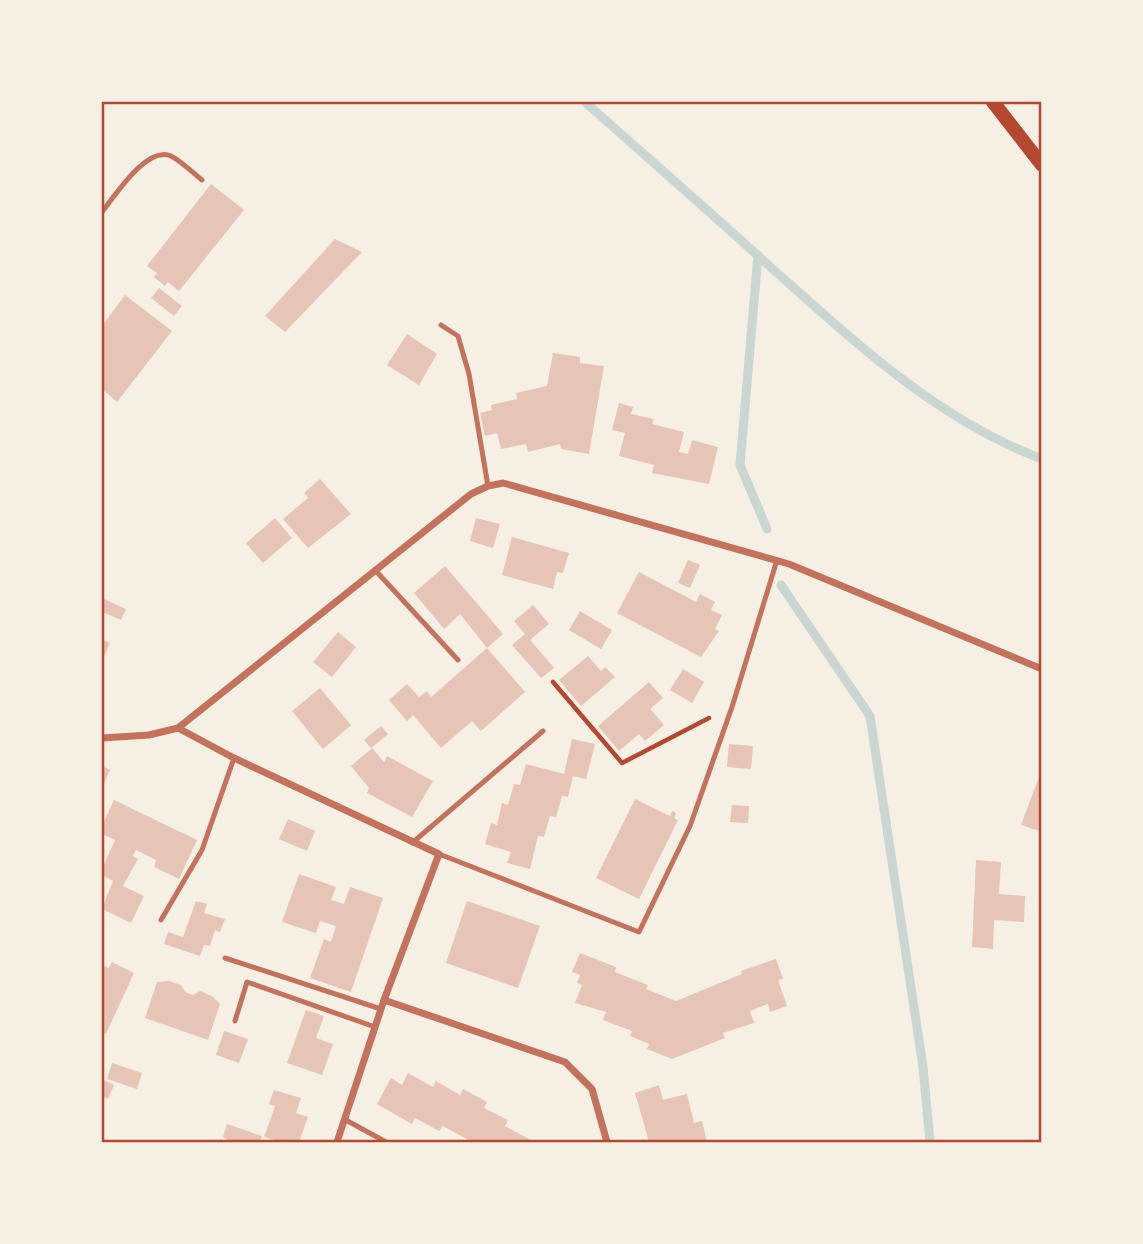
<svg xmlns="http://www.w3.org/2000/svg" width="1143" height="1244" viewBox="0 0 1143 1244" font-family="'Source Sans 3',sans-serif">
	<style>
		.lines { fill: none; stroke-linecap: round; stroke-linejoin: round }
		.stream { stroke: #c9d6d2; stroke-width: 9 }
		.building { fill: #e6c5b7 }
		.path { stroke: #b5482f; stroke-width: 4.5 }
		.service { stroke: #c5725c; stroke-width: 5 }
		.minor { stroke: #c5725c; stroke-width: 7 }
		.secondary { stroke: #b5482f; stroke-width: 14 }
		.neatline { fill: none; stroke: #b5482f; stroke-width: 2.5 }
	</style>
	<rect width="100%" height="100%" fill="#f6efe4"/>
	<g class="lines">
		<path class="stream" d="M 585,102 C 648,158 712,214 775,271 C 857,344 938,420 1042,459
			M 758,255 L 740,465 L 767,529
			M 781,585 L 870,716 L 923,1067 L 930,1142"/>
	</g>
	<path class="building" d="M 211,184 L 244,210 L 179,291 L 168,282 L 165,286 L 154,277 L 157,273 L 147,266 Z
		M 335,239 L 362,252 L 285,332 L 265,316 Z
		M 159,288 L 182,306 L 174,316 L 151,298 Z
		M 125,295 L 172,331 L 117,402 L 102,389 L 102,326 Z
		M 407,334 L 437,354 L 419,385 L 387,365 Z
		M 553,353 L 580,357 L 580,363 L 604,366 L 589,454 L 561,449 L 560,444 L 528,452 L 526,444 L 501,449 L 497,433 L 485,436 L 480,413 L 492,410 L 491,405 L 517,399 L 516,393 L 547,386 Z
		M 619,403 L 633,407 L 631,414 L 654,419 L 652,424 L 684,432 L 679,452 L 688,454 L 692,440 L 718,447 L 709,484 L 652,473 L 654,465 L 619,456 L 625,433 L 612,430 Z
		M 320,479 L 351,514 L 308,548 L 283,519 L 308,498 L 304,493 Z
		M 275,518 L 292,538 L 263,563 L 246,543 Z
		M 476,518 L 500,524 L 493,548 L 470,541 Z
		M 512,537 L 569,553 L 563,573 L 557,572 L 553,589 L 502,575 Z
		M 688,560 L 700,565 L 690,588 L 678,583 Z
		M 445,566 L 503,634 L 487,648 L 460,614 L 444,629 L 414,593 Z
		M 639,572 L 696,602 L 700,594 L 715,602 L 711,610 L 722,615 L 715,629 L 719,631 L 701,657 L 617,613 Z
		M 102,598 L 126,609 L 121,620 L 102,612 Z
		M 533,605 L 549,624 L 530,640 L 554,668 L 541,678 L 512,645 L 525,634 L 514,621 Z
		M 580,611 L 612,630 L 601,649 L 569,630 Z
		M 338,632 L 356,647 L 332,677 L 313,662 Z
		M 102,639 L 110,643 L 102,661 Z
		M 487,648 L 525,692 L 481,731 L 472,721 L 441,748 L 413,715 L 407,721 L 389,700 L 407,684 L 419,697 L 427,691 L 431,697 Z
		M 588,656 L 601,671 L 605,667 L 615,677 L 581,706 L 559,680 Z
		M 683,669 L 704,682 L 692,703 L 670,690 Z
		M 649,682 L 663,698 L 650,709 L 664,725 L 645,741 L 639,734 L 619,751 L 598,726 Z
		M 320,688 L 351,725 L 323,749 L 292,711 Z
		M 381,726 L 388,734 L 371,748 L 364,740 Z
		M 572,739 L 595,744 L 586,779 L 573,776 L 568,797 L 562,796 L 556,817 L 550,816 L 544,837 L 538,836 L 530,869 L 507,863 L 511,852 L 485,844 L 491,823 L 497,825 L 502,803 L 508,805 L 514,784 L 520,785 L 526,764 L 564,774 Z
		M 729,744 L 753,746 L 751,769 L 727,767 Z
		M 372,748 L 384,762 L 387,756 L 433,781 L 412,817 L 367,793 L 369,788 L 351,766 Z
		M 102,766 L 110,770 L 102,788 Z
		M 1039,777 L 1042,778 L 1042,832 L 1021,825 Z
		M 635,799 L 670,816 L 672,811 L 676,813 L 674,818 L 678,820 L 639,899 L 596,878 Z
		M 114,800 L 197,840 L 179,879 L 154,867 L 156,860 L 136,850 L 133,856 L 138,859 L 123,886 L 144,896 L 131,923 L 102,909 L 113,881 L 102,875 L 102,869 L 115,840 L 102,834 L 102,826 Z
		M 732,805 L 749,806 L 748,823 L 730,822 Z
		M 288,819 L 315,831 L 307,851 L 279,839 Z
		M 976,860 L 1001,862 L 999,894 L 1025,896 L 1024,922 L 994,920 L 993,949 L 972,947 Z
		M 299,874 L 336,887 L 331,900 L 344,904 L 350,887 L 383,898 L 351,992 L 310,978 L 324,939 L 331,942 L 336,926 L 320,921 L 316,933 L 282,922 Z
		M 196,901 L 207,904 L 204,913 L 225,919 L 220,932 L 215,930 L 210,946 L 204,945 L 200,956 L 164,944 L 168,932 L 183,937 Z
		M 467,901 L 540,926 L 518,988 L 446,963 Z
		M 580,953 L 616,967 L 615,972 L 648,985 L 646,989 L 676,1001 L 742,974 L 741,971 L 776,959 L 783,979 L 778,980 L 787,1006 L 770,1012 L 768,1004 L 750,1011 L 754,1023 L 723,1033 L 725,1038 L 672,1059 L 647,1049 L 649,1044 L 630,1036 L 632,1031 L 603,1020 L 606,1012 L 575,1003 L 582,985 L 577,983 L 580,975 L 572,972 Z
		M 112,962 L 134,973 L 106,1034 L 102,1031 L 102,965 L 109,968 Z
		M 169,981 L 181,985 L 185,992 L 193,995 L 200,991 L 212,996 L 220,1004 L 208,1040 L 145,1018 L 157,982 Z
		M 306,1010 L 324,1016 L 316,1038 L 333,1044 L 322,1075 L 287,1063 Z
		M 224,1031 L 248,1039 L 239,1063 L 216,1055 Z
		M 112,1063 L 142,1073 L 137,1089 L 107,1079 Z
		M 408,1073 L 433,1087 L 436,1081 L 460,1095 L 463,1089 L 487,1102 L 484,1108 L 508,1120 L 505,1126 L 529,1139 L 527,1142 L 465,1142 L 467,1139 L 443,1126 L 439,1131 L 415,1118 L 412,1124 L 377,1104 L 391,1078 L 402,1085 Z
		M 102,1079 L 114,1085 L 108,1099 L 102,1096 Z
		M 659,1085 L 663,1100 L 687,1094 L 694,1123 L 702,1121 L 707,1142 L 649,1142 L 635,1093 Z
		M 274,1090 L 301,1098 L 296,1113 L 308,1117 L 299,1142 L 282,1142 L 264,1137 L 275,1106 L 269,1104 Z
		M 227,1124 L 262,1136 L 260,1142 L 231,1142 L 223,1137 Z"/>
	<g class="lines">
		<path class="path" d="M 553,682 L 622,763 L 709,718"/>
		<path class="service" d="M 102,212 C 115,196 147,145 171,156 C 181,161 192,172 202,180
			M 441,325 L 458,336 L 469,374 L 488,486
			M 375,570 L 458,660
			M 412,843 L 543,731
			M 439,854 L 639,932 L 690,826 L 732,707 L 777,560
			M 161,920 L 202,850 L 234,758
			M 225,958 L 381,1009
			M 235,1021 L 247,982 L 375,1027
			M 344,1119 L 386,1142"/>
		<path class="minor" d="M 178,728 L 234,758 L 439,854 L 384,1000 L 337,1142
			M 102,738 L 149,735 L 178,728 L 471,494 L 488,486 L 503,483 L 789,564 L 1042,669
			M 384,1000 L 565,1062 L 592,1089 L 607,1142"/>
		<path class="secondary" d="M 993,102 L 1042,165"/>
	</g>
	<rect width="1143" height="1244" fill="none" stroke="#f6efe4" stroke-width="206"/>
	<rect x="103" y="103" width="937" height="1038" class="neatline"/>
</svg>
